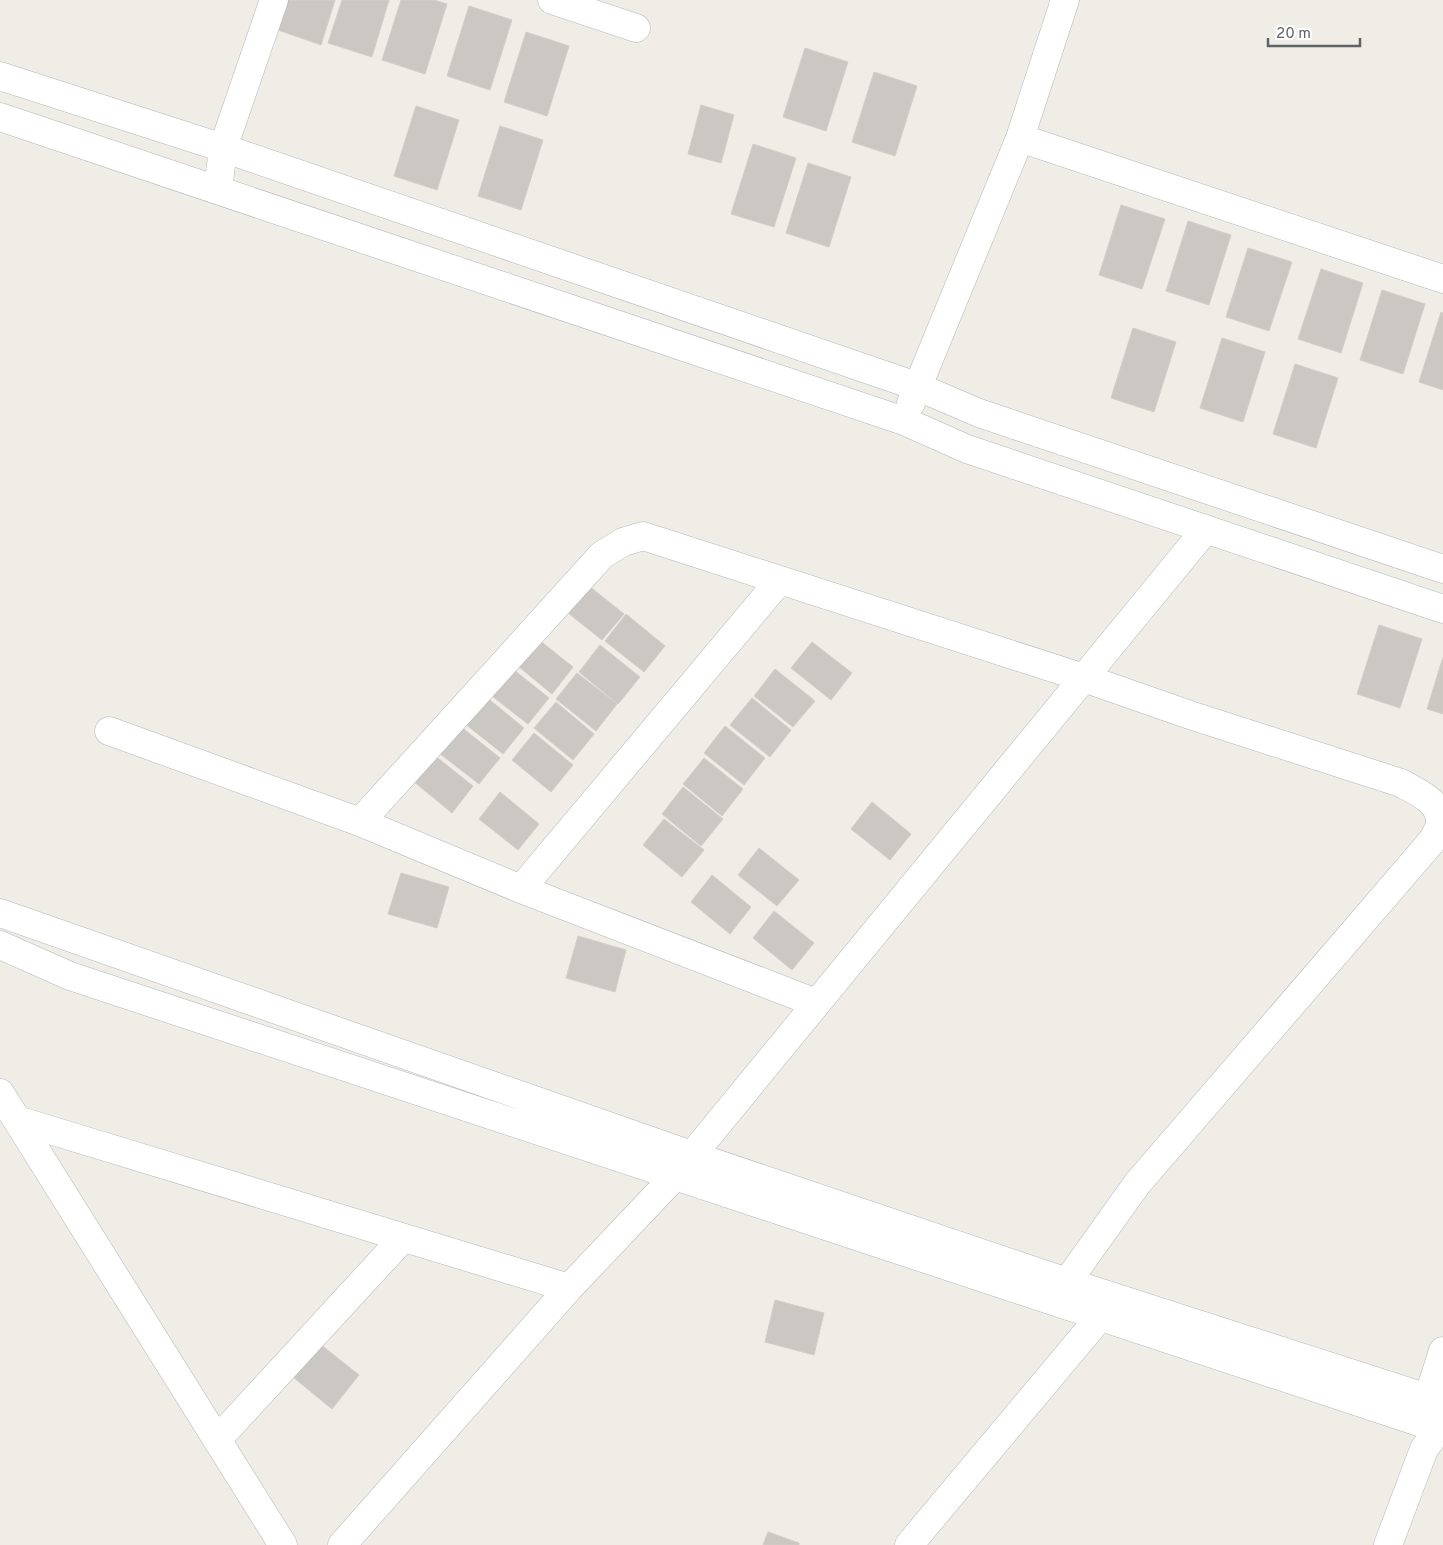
<svg xmlns="http://www.w3.org/2000/svg" width="1443" height="1545" viewBox="0 0 1443 1545" font-family="Overpass,sans-serif">
	<style>
		.building { fill: #cbc8c4; stroke: #d4cdc6 }
		.lines { fill: none; stroke-linecap: round; stroke-linejoin: round }
		.minor-casing { stroke: #b2b5b8; stroke-width: 29 }
		.minor { stroke: #fff; stroke-width: 28 }
	</style>
	<rect width="100%" height="100%" fill="#f0ede7"/>
	<path class="building" d="M 288,0 L 335,0 L 321,45 L 278,30 Z
		M 342,0 L 389,0 L 372,57 L 328,43 Z
		M 401,0 L 434,0 L 447,4 L 425,74 L 382,60 Z
		M 469,6 L 512,20 L 490,90 L 447,76 Z
		M 526,32 L 569,46 L 547,116 L 504,102 Z
		M 805,48 L 848,62 L 826,131 L 783,117 Z
		M 874,72 L 917,86 L 895,156 L 852,142 Z
		M 701,105 L 734,115 L 721,163 L 688,154 Z
		M 416,106 L 459,120 L 437,190 L 394,176 Z
		M 500,126 L 543,140 L 521,210 L 478,196 Z
		M 753,144 L 796,158 L 774,227 L 731,214 Z
		M 808,163 L 851,177 L 829,247 L 786,233 Z
		M 1121,205 L 1165,219 L 1142,289 L 1099,275 Z
		M 1188,221 L 1231,235 L 1209,305 L 1166,291 Z
		M 1248,248 L 1292,262 L 1269,331 L 1226,317 Z
		M 1321,269 L 1363,283 L 1341,353 L 1298,339 Z
		M 1382,290 L 1425,304 L 1403,374 L 1360,360 Z
		M 1441,312 L 1443,313 L 1443,390 L 1419,382 Z
		M 1133,328 L 1176,342 L 1154,412 L 1111,398 Z
		M 1222,338 L 1265,352 L 1243,422 L 1200,408 Z
		M 1295,364 L 1338,378 L 1316,448 L 1273,434 Z
		M 584,582 L 624,614 L 602,640 L 563,609 Z
		M 626,614 L 665,646 L 644,672 L 605,641 Z
		M 1379,625 L 1422,639 L 1400,708 L 1357,694 Z
		M 534,636 L 573,667 L 552,694 L 513,662 Z
		M 812,642 L 852,673 L 831,700 L 791,668 Z
		M 600,645 L 640,677 L 618,704 L 579,672 Z
		M 1443,657 L 1443,714 L 1427,709 Z
		M 509,666 L 549,698 L 528,724 L 488,693 Z
		M 775,669 L 815,701 L 793,727 L 754,696 Z
		M 577,673 L 617,704 L 596,731 L 556,699 Z
		M 485,696 L 524,728 L 503,754 L 464,723 Z
		M 752,698 L 791,730 L 770,757 L 730,725 Z
		M 556,702 L 594,734 L 573,760 L 534,728 Z
		M 460,726 L 500,758 L 479,784 L 439,753 Z
		M 725,726 L 765,758 L 744,785 L 704,753 Z
		M 534,733 L 573,765 L 551,792 L 512,760 Z
		M 434,755 L 473,786 L 452,813 L 413,781 Z
		M 704,758 L 743,789 L 722,816 L 683,784 Z
		M 683,787 L 723,819 L 701,846 L 662,814 Z
		M 500,792 L 539,824 L 518,850 L 479,819 Z
		M 872,802 L 911,834 L 890,860 L 851,829 Z
		M 664,819 L 704,850 L 682,877 L 643,845 Z
		M 759,848 L 799,880 L 777,906 L 738,875 Z
		M 401,873 L 449,887 L 437,928 L 388,914 Z
		M 712,875 L 751,907 L 730,934 L 691,902 Z
		M 774,911 L 814,943 L 792,970 L 753,938 Z
		M 578,936 L 626,950 L 615,992 L 566,978 Z
		M 775,1300 L 824,1313 L 814,1355 L 765,1342 Z
		M 320,1344 L 359,1375 L 332,1409 L 293,1377 Z
		M 768,1532 L 799,1543 L 799,1545 L 763,1545 Z"/>
	<g class="lines">
		<g class="minor-casing">
			<path id="minor" d="M 552,0 L 636,28
				M 0,76 L 223,148 L 916,386 L 979,413 L 1443,569
				M 0,117 L 904,421 L 967,449 L 1443,609
				M 1020,138 L 1443,279
				M 218,190 L 223,148 L 274,0
				M 911,403 L 1020,138 L 1065,0
				M 109,731 L 360,822 L 521,889 L 816,1003
				M 360,822 L 602,555 L 623,542 L 643,536 L 1084,678 L 1190,715 L 1401,783 C 1417,792 1441,801 1440,823 C 1440,829 1434,836 1432,841 L 1137,1184 L 1067,1282
				M 521,889 L 780,580
				M 0,913 L 691,1155 L 1067,1282 L 1443,1403
				M 0,945 L 70,976 L 1443,1430
				M 0,1093 L 283,1545
				M 17,1120 L 569,1288
				M 1425,1415 L 1428,1398 L 1443,1351
				M 217,1440 L 403,1238
				M 342,1545 L 569,1288 L 675,1176 L 1206,529
				M 909,1545 L 1100,1317
				M 1388,1545 L 1424,1449 L 1443,1423"/>
		</g>
		<use href="#minor" class="minor"/>
	</g>
	<path d="M1268 38v8h92v-8" fill="none" stroke="#5f6366" stroke-width="2.5"/>
	<text x="1276" y="38" font-size="15" fill="#5f6366" stroke="#ffffff" stroke-width="4" paint-order="stroke">20 m</text>
</svg>
